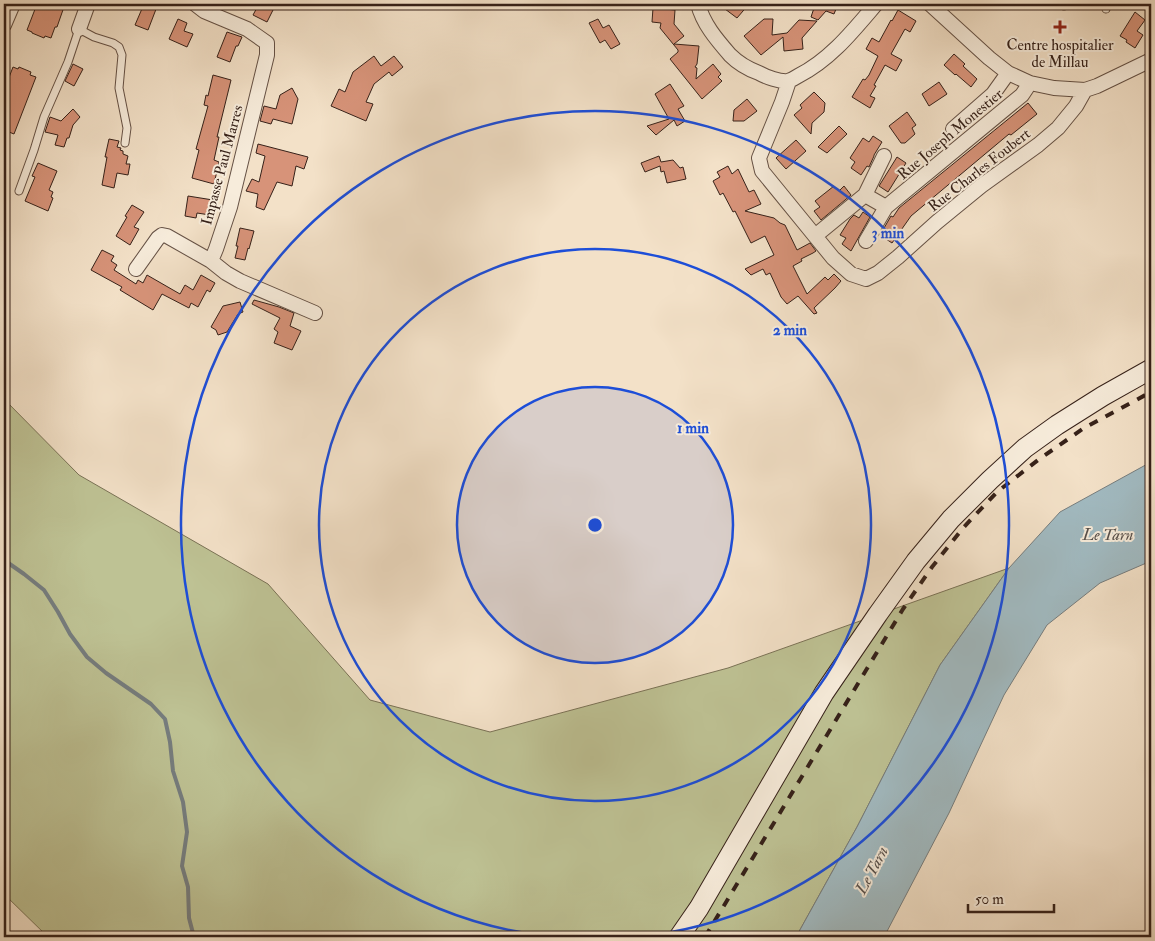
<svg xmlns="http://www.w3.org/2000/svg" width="1155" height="941" viewBox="0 0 1155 941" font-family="'IM FELL Double Pica',serif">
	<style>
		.green { fill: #bec294; stroke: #7a7256 }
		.water { fill: #a1bac1; stroke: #767d7e }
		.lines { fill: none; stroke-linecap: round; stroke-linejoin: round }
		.stream { stroke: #767d7e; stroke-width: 4 }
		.building { fill: #d79379; stroke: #362119 }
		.service-casing { stroke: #655145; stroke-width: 9 }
		.minor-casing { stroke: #655145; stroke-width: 16 }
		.secondary-casing { stroke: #362119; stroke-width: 21 }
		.service { stroke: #f7ecdb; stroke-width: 7 }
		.minor { stroke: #f7ecdb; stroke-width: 14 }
		.secondary { stroke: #f7ecdb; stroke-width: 19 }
		.rail { stroke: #362119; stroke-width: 4; stroke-dasharray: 9 9; stroke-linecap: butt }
		.ring { fill: none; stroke: #1d4ed8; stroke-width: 2.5 }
		.poi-dot { fill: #8f2418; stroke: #f7ecdb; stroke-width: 2 }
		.labels { text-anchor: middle; stroke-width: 4; stroke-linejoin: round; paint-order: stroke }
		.poi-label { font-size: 15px; fill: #362119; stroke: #f7ecdb }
		.street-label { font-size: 15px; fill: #362119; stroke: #f7ecdb }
		.water-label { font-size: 16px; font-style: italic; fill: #564f4b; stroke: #f7ecdb }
		.centre { fill: #1d4ed8; stroke: #f7ecdb; stroke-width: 2.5 }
		.ring-label { font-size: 15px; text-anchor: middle; font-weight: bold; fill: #1d4ed8; stroke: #f7ecdb; stroke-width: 4; stroke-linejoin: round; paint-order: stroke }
	</style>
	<rect width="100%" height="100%" fill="#f3e1c8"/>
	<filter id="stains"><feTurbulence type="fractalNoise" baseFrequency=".004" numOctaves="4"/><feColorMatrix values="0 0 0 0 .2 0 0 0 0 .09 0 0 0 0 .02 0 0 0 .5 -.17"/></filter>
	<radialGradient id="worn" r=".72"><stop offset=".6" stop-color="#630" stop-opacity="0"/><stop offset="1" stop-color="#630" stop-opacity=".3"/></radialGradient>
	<path class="green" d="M 4,399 L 79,475 L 268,584 L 370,700 L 490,732 L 728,668 L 1009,568 L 940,665 L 857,827 L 796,937 L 48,937 L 4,894 Z"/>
	<path class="water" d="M 1151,462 L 1151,561 L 1100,583 L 1047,625 L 1004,695 L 949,813 L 884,937 L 796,937 L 857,827 L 940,665 L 1009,568 L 1060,512 Z"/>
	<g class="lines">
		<path class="stream" d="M 4,560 L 24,574 L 44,590 L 58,612 L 70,634 L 87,657 L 106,673 L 151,704 L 165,719 L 170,742 L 173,771 L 183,802 L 187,832 L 182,866 L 188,887 L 189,918 L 194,937"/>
	</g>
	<path class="building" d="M 37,4 L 65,4 L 57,27 L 55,27 L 51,38 L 45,36 L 44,38 L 32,33 L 32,32 L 27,30 Z
		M 144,4 L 158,4 L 148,30 L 135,25 Z
		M 259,4 L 276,4 L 267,22 L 253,15 Z
		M 729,4 L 749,4 L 737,18 L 725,9 Z
		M 808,4 L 838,4 L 834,14 L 826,11 L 818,20 L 811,17 L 814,8 L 808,6 Z
		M 653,8 L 675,10 L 674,24 L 684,36 L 674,44 L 699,46 L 697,64 L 695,67 L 697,68 L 696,79 L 713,64 L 721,74 L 718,77 L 722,81 L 702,99 L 670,59 L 678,52 L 678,50 L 660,28 L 661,23 L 652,22 Z
		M 898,10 L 916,21 L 910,32 L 905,29 L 891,54 L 902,60 L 896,71 L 885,65 L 874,85 L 876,86 L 870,96 L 875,98 L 870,108 L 852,97 L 863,79 L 865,80 L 869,75 L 878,56 L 866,49 L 872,38 L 879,42 L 891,20 L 892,21 Z
		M 1135,12 L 1145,20 L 1137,31 L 1143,35 L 1135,48 L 1126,42 L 1127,40 L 1120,36 Z
		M 178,19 L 187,23 L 184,31 L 193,34 L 187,47 L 169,39 Z
		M 598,19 L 603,28 L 609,25 L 620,44 L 611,49 L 605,40 L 600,43 L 589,23 Z
		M 764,19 L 773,19 L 772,35 L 787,33 L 799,20 L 817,21 L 802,38 L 803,49 L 784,51 L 783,37 L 761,55 L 744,36 Z
		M 227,32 L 242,37 L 238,46 L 236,46 L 230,62 L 217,57 Z
		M 954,54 L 965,64 L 963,66 L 977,79 L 971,87 L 956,74 L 955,75 L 944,65 Z
		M 374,56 L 381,66 L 394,56 L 403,67 L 392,76 L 389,72 L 374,84 L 366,102 L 373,104 L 366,121 L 331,106 L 339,89 L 345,92 L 353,72 Z
		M 73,64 L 83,69 L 74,86 L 65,81 Z
		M 13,67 L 18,69 L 19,67 L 31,72 L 30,75 L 36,77 L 14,134 L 4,130 L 4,78 L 8,80 Z
		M 213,75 L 231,80 L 217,137 L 219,137 L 214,160 L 219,162 L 214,184 L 192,178 L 199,150 L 196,149 L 208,106 L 204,105 L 206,95 L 208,96 Z
		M 939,82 L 947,94 L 929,106 L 922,94 Z
		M 670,84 L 684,106 L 678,109 L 685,121 L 677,126 L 674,120 L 656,135 L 647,126 L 669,119 L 655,94 Z
		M 292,88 L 298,99 L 292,124 L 273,119 L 271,124 L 260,121 L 264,106 L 276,109 L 280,95 Z
		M 814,92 L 825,103 L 824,112 L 812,123 L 811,134 L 794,115 L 802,108 L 800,105 Z
		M 747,99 L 757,111 L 744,121 L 733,121 L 734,110 Z
		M 1028,103 L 1037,114 L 1011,135 L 1009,134 L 911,216 L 892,243 L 880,235 L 891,216 L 893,217 L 899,208 Z
		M 73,109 L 80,117 L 73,125 L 69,138 L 67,138 L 64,147 L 55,145 L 58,135 L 45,132 L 50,117 L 61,121 Z
		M 907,112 L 916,125 L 912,128 L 915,134 L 905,143 L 901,143 L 889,126 Z
		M 839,126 L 847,134 L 827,153 L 818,147 Z
		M 873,136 L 882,142 L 874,155 L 874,156 L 869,167 L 867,166 L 861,175 L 851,168 L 855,162 L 850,158 L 863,138 L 869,142 Z
		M 109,139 L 119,141 L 117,147 L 121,148 L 120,150 L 123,151 L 123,154 L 128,156 L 126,164 L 130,164 L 128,175 L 117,173 L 114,188 L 102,185 L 107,157 L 105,157 Z
		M 796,140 L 806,151 L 786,169 L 776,158 Z
		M 258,144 L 308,157 L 304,169 L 296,166 L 292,186 L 277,182 L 264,210 L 256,207 L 258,194 L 246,191 L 252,179 L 259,182 L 265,156 L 256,153 Z
		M 659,156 L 661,162 L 673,160 L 680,168 L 683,167 L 686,179 L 667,183 L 664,171 L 661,172 L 660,166 L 645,172 L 641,163 Z
		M 897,157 L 906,163 L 888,192 L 879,186 Z
		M 38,163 L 57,171 L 49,190 L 53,192 L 51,197 L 53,198 L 48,211 L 25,201 L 35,177 L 32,176 Z
		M 728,166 L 732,174 L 738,169 L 749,192 L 754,190 L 761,204 L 745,211 L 774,218 L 780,223 L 785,225 L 797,250 L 810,243 L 816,251 L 813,253 L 801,259 L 802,261 L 793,266 L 807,294 L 825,277 L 828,280 L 834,274 L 841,281 L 835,288 L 814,308 L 817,313 L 814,314 L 798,296 L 787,304 L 781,297 L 770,273 L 766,275 L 763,269 L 751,275 L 745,269 L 774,255 L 765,236 L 751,243 L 735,211 L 733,212 L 723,193 L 720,195 L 713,181 L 720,177 L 717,172 Z
		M 834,186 L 839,191 L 844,186 L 851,195 L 821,220 L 814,211 L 820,207 L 815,201 Z
		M 188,196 L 213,200 L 210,215 L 197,213 L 196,218 L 185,216 Z
		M 132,205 L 144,212 L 134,227 L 139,229 L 130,245 L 116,236 L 127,217 L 125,216 Z
		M 863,212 L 870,217 L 851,251 L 842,244 L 846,238 L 840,235 L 850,219 L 854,215 L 859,218 Z
		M 240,228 L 254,231 L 249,249 L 248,248 L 245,260 L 235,258 L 238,246 L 236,246 Z
		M 102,250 L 114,256 L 111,261 L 117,265 L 114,270 L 136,284 L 138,280 L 143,283 L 147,275 L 180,294 L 185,285 L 193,290 L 201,275 L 215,283 L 210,292 L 207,290 L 198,307 L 191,303 L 189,308 L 162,294 L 153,310 L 120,290 L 122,287 L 91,270 Z
		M 254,300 L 279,307 L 294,313 L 290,326 L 301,331 L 292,350 L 274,343 L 278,332 L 274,329 L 280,318 L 252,304 Z
		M 240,302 L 243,312 L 238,314 L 227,332 L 218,335 L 216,330 L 211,327 L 223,306 Z"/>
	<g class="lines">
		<g class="service-casing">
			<path id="service" d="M 1064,6 L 1066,4
				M 1106,9 L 1107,4
				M 19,191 L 34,150 L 44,117 L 68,62 L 79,29 L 94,37 L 113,43 L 119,47 L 122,55 L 119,88 L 127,128 L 125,143"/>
		</g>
		<g class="minor-casing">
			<path id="minor" d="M 195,4 L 204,11 L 247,29 L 267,43 L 267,55 L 230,207 L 216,249 L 211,261 L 226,273 L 240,281 L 315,313
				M 698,4 C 703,24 717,40 730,55 C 738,63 748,69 759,73 C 766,77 780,82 788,81 C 791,80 795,78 798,76 C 830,60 853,31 876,4
				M 930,4 L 989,58 L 1008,73 L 1030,83 L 1054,88 L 1085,90 L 1097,86 L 1151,60
				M 4,25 L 13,4
				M 79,29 L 88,4
				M 789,81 L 782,102 L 759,158 L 762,171 L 815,236 L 833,258 L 851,274 L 866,279 L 878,273 L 898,257 L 937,222 L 981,186 L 1038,145 L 1058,128 L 1076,106 L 1085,90
				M 953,129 L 993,94 L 1008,73
				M 865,195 L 886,207 L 866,241
				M 886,207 L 1022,95 L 1030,83
				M 815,236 L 865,195 L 884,156
				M 136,269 L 158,238 L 162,235 L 167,236 L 211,261"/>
		</g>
		<g class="secondary-casing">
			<path id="secondary" d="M 679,937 L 699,908 L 824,693 L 878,614 L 916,561 L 951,519 L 990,480 L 1025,448 L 1057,425 L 1103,396 L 1151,369"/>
		</g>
		<use href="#service" class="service"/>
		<use href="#minor" class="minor"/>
		<use href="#secondary" class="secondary"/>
		<path class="rail" d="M 705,937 L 903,609 L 932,567 L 963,528 L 997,492 L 1038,460 L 1084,428 L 1151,392"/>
	</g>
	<circle cx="595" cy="525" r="138" fill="#1d4ed8" fill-opacity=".12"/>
	<g class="ring">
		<circle cx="595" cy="525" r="138"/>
		<circle cx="595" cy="525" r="276"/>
		<path d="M555 937A414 414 0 1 1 635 937"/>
	</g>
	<path class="poi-dot" d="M1057.5 19.5h5v5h5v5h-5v5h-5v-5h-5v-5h5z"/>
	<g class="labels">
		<g class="poi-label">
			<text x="1060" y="50">Centre hospitalier<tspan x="1060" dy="17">de Millau</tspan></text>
		</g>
		<g class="street-label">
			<text transform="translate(950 134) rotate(-40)" y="5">Rue Joseph Monestier</text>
			<text transform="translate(222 165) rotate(-75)" y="5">Impasse Paul Marres</text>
			<text transform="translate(979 170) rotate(-38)" y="5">Rue Charles Foubert</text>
		</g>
		<g class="water-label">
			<text x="1108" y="540">Le Tarn</text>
			<text transform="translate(871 870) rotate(-62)" y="6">Le Tarn</text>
		</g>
	</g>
	<circle cx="595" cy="525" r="8" class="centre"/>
	<g class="ring-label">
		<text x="888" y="238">3 min</text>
		<text x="790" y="335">2 min</text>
		<text x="693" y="433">1 min</text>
	</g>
	<rect width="1155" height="941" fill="none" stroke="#f3e1c8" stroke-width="20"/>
	<rect x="5" y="5" width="1145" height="931" fill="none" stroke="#362119" stroke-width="2.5"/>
	<rect x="10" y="10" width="1135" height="921" fill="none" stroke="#362119"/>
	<path d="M968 904v8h86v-8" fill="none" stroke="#362119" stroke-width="2.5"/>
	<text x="975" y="904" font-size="15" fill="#362119" stroke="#f7ecdb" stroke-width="4" paint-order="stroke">50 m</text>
	<rect width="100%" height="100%" filter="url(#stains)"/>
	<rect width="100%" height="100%" fill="url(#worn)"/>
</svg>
